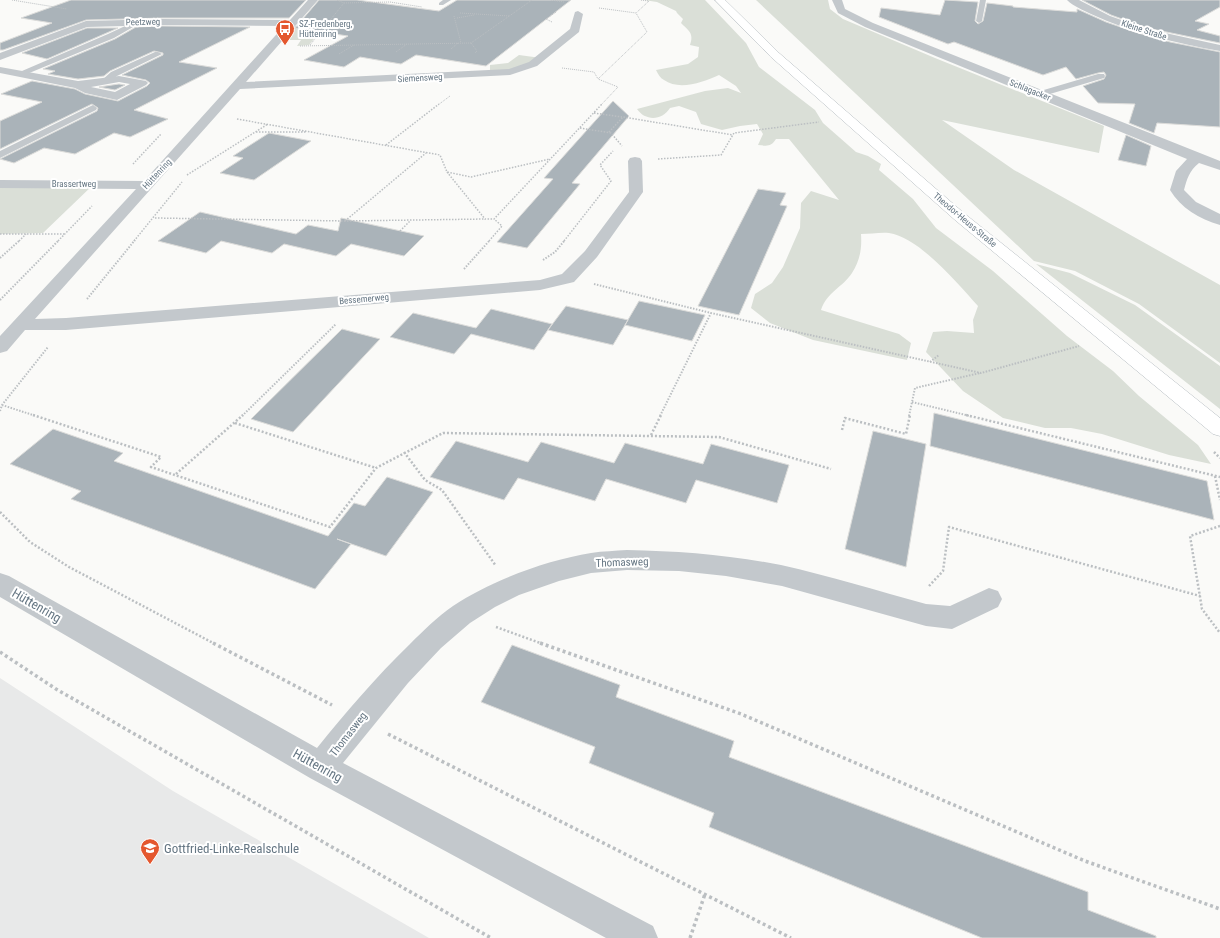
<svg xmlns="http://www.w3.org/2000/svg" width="1220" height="938" viewBox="0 0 1220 938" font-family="'Roboto Condensed',sans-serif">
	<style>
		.built { fill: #e8e9e9 }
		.green { fill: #dadfd7 }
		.building { fill: #aab3b9; stroke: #dcdcda }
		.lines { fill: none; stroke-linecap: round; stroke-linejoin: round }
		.secondary-casing { stroke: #b3babf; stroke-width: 1 }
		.path-far4 { stroke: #bbbfc2; stroke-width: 1; stroke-dasharray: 1 1; stroke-linecap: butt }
		.path-far3 { stroke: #bbbfc2; stroke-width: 1.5; stroke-dasharray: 1.5 1.5; stroke-linecap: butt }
		.path-far2 { stroke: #bbbfc2; stroke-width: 2; stroke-dasharray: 1.5 1.5; stroke-linecap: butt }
		.path-far1 { stroke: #bbbfc2; stroke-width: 2.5; stroke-dasharray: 2 2; stroke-linecap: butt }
		.path { stroke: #bbbfc2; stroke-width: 3.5; stroke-dasharray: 3 3; stroke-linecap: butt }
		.lane { fill: #c3c8cc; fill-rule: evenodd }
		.street { fill: #c3c8cc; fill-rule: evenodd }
		.secondary { fill: #fff; fill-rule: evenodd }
		.labels { text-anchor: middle; stroke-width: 4; stroke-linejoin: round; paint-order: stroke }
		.far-street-label { font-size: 9px; fill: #657683; stroke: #fff }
		.far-poi-label { font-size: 9px; fill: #657683; stroke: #fff; text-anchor: start }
		.street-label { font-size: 11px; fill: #657683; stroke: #fff }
		.near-street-label { font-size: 13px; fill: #657683; stroke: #fff }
		.near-poi-label { font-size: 13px; fill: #657683; stroke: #fff; text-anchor: start }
	</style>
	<rect width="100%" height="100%" fill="#fafaf8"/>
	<path class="built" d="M 0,678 L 173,791 L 429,938 L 0,938 Z"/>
	<path class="green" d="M 644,0 L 705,0 L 746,43 L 759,67 L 815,110 L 823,123 L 856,152 L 868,156 L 881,164 L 879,170 L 913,199 L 936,228 L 993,271 L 1067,336 L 1113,371 L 1139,396 L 1198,445 L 1211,464 L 1169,455 L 1102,434 L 1071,428 L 1045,428 L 1003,418 L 963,391 L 926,352 L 933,332 L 947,331 L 974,333 L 973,320 L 978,306 C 958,284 919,237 889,233 C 881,232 870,234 861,234 C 862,249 860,260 852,273 C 843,287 827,292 821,310 L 899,334 L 911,343 L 907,360 L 813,340 L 770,323 L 751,308 L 755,294 L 772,283 L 783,267 L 800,228 L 801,203 L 811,191 L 839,200 L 789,139 L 776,139 C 771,147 767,146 758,145 L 763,134 L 757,124 L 740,126 L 722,130 L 701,124 L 696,112 L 679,106 L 670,108 C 662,121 645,121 637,109 L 705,91 L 728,88 L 741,93 L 736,86 L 719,75 C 704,82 679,91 664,80 C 660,78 658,74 656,70 L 688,64 L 698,57 L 699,47 L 690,45 C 694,33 689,31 681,23 L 683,19 L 677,13 L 676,11 L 657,2 Z
		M 756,0 L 828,0 L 830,9 L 843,19 L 935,58 L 1104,126 L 1099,153 L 942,120 L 1014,170 L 1220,285 L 1220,363 L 1139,304 L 1075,271 L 1034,261 Z
		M 289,26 L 325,26 L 309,45 L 297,46 L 301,40 L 277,40 Z
		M 519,55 L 541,58 L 533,64 L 490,74 L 490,65 L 508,63 Z
		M 0,184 L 94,184 L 43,233 L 0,234 Z
		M 1036,264 L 1070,273 L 1135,305 L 1220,366 L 1220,409 Z"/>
	<path class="building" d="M 71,0 L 306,0 L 289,18 L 162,18 L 86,20 L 3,50 L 0,50 L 0,43 L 52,23 L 21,18 Z
		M 319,0 L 357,0 L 439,11 L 457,0 L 571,0 L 486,66 L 416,55 L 401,64 L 360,57 L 344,67 L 304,60 L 348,36 L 295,28 Z
		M 945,0 L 978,2 L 975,21 L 978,24 L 983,21 L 987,3 L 1013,6 L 1013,7 L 1077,12 L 1077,9 L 1106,22 L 1138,33 L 1170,42 L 1220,52 L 1220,127 L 1157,123 L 1154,133 L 1129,123 L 1135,104 L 1098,103 L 1083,86 L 1104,79 L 1106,75 L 1104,72 L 1098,73 L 1076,79 L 1066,67 L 1043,75 L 954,42 L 948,44 L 879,17 L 881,8 L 940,15 Z
		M 1082,0 L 1220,0 L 1220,7 L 1195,21 L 1209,24 L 1197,30 L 1220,36 L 1220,43 L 1147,28 L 1111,15 Z
		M 162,26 L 250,27 L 179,62 L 217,68 L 134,110 L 168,119 L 130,137 L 114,133 L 75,154 L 44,148 L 14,163 L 0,159 L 97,111 L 98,108 L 92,104 L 0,149 L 0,121 L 42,102 L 1,94 L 32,81 L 75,89 L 85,94 L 118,101 L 147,86 L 150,83 L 146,80 L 122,75 L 163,55 L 163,53 L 154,51 L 110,71 L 104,76 L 78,79 L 48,74 L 55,71 L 43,69 L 115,39 L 136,27 Z
		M 87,28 L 118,28 L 47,59 L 22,53 Z
		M 119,84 L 125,85 L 115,90 L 99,87 Z
		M 613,101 L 629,116 L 572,183 L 580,184 L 527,248 L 497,242 L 553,179 L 544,178 Z
		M 269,133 L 311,141 L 254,180 L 220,173 L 243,158 L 233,156 Z
		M 1126,135 L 1151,146 L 1146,166 L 1118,160 Z
		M 758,189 L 786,193 L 780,205 L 787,206 L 739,315 L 698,306 Z
		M 200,212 L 296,234 L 308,225 L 338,231 L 341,218 L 424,236 L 404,256 L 351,244 L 336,256 L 284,244 L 272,253 L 221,241 L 206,253 L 158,241 Z
		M 639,301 L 705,315 L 692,341 L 625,325 Z
		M 566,306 L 628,320 L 613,345 L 548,330 Z
		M 491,309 L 552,324 L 534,350 L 471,334 L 454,354 L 390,337 L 413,313 L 476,328 Z
		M 342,329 L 380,339 L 293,432 L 251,419 Z
		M 934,413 L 1207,481 L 1214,520 L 930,446 Z
		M 53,429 L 123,453 L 114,461 L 328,536 L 354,503 L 365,506 L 387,477 L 433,492 L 386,556 L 337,539 L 351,544 L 315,589 L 71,499 L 81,491 L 10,464 Z
		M 873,431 L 926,444 L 906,567 L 845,549 Z
		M 456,441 L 528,462 L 541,442 L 614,463 L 625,443 L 703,464 L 711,444 L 789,465 L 777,503 L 696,480 L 686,503 L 606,479 L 595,501 L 518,478 L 504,500 L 430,477 Z
		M 512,645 L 620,685 L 616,697 L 734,741 L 729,757 L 1088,892 L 1088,910 L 1156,936 L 1156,938 L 982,938 L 709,827 L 714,813 L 589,763 L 595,747 L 481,702 Z"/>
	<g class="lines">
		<g class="secondary-casing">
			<path id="secondary" d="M 715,0 L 725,0 L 779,53 L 965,214 L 1220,418 L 1220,436 L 1213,434 L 955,220 L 771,57 Z"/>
		</g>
		<path class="path-far4" d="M 12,0 L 67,9
			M 337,0 L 344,3
			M 551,0 L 564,2
			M 599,8 L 636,13 L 649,1 L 640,0
			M 460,13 L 509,16
			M 454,16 L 461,43
			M 457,18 L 474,15
			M 552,22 L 546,19 L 556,12
			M 471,43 L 477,51 L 475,53
			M 310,45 L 344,3 L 390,2 L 422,7
			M 300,46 L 471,43 L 532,0
			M 451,49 L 458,43
			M 396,52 L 407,44
			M 339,54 L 354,45
			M 562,68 L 594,72 L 598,79
			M 438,105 L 450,96
			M 601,105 L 618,87 L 598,79 L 647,32 L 636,13"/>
		<path class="path-far3" d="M 594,113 L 622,117
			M 237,119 L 440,155 L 447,172 L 471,177 L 550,159
			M 580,128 L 611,133 L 622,146
			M 256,132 L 307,132
			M 609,132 L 623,117 L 733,135
			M 386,145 L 439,104
			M 658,159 L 721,155 L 734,133 L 819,122
			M 133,164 L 161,134
			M 447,172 L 485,219 L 494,219 L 602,104
			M 187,175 L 268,124
			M 155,218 L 345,221 L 485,219
			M 345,221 L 426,153
			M 400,231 L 411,220
			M 0,234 L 64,234
			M 19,241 L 26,234
			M 58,241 L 92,206
			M 134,241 L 182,182
			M 489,241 L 502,226 L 494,219
			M 564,241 L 611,181 L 600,165 L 613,151"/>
		<path class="path-far2" d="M 0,258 L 20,240
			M 543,260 L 555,252 L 565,240
			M 464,269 L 490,240
			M 594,284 L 711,313 L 981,373 L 1079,346
			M 87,299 L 135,240
			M 0,300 L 59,240
			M 930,362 L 939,355
			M 912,402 L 970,416
			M 2,405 L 36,416
			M 0,411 L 2,405 L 48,347
			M 242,416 L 336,324
			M 660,416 L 711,313
			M 909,416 L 915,388 L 980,373"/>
		<path class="path-far1" d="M 33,415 L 161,457 L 151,467 L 330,527 L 376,468 L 443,433 L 719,437 L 831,469
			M 966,415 L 1220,477
			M 235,423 L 376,468
			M 842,430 L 845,418 L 906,434 L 910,415
			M 651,435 L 661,415
			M 404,452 L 425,480 L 442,490 L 496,566
			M 1214,452 L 1220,458
			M 176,474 L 243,415
			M 1215,476 L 1220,500
			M 0,512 L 30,542 L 69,567 L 215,644
			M 1220,526 L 1190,536 L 1202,609 L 1220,633
			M 929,586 L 943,571 L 949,527 L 1200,596
			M 496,627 L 543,644"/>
		<path class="path" d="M 213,643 L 332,705
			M 540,643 L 741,714 L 1085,861 L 1220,909
			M 0,652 L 56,689 L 491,938
			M 388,734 L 791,938
			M 690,938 L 705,894"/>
		<path class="lane" d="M 443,0 L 451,0 L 443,5 L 439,5 L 439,3 Z
			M 980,0 L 986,0 L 982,21 L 979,23 L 976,21 Z
			M 138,20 L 140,21 L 140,23 L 114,38 L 22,76 L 19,76 L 15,74 L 108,34 Z
			M 155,52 L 158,52 L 162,54 L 117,76 L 108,83 L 102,83 L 101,81 L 111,72 Z
			M 1098,74 L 1104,74 L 1105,76 L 1104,78 L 1043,96 L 1040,96 L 1036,94 L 1037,92 Z
			M 93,105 L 97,108 L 96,110 L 0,158 L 0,151 Z"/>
		<path class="street" d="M 308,0 L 318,0 L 246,82 L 509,69 L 529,62 L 570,29 L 575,12 L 578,11 L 583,14 L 579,32 L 537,66 L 510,75 L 240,89 L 35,319 L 66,318 L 540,280 L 562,274 L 585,251 L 629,192 L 628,161 L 630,158 L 635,157 L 640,158 L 642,161 L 643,192 L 597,257 L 574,282 L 540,290 L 66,330 L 25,330 L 7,351 L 0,353 L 0,336 L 136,189 L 0,188 L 0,180 L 144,181 L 284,26 L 162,25 L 87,27 L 0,60 L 0,53 L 86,21 L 162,19 L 290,20 Z
			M 832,0 L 842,0 L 845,9 L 873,23 L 1220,161 L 1220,170 L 1199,163 C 1189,171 1187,179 1184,190 L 1196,202 L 1220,214 L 1220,225 C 1199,219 1181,208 1170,190 L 1176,171 L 1187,159 L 865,27 L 838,13 Z
			M 1067,0 L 1079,0 L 1110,16 L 1147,29 L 1220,45 L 1220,51 C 1176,43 1132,33 1091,14 C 1083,10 1073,6 1067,0 Z
			M 0,67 L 78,81 L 119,76 L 146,81 L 148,83 L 146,85 L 117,100 L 85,93 L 75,88 L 0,73 ZM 119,82 L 130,84 L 115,92 L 91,87 Z
			M 627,550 C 679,551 730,555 781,565 C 830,576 878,591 926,604 L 950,606 L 989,588 L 998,591 L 1002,599 L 998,607 L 952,629 L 926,626 L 782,586 L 726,576 L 679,571 L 627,570 L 591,573 L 559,581 L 519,595 L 495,607 L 470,623 L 441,648 L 408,683 L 343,763 L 653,926 L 658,938 L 606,938 L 310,778 L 0,597 L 0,573 L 9,576 L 317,748 C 346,712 376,677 410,644 C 423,631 437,617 453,606 C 490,581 547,560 591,553 C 603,551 615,551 627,550 Z"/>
		<use href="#secondary" class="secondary"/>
	</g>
	<defs>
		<g id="bus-pin" transform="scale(1)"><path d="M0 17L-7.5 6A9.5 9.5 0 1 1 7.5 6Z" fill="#e4572e" stroke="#fff"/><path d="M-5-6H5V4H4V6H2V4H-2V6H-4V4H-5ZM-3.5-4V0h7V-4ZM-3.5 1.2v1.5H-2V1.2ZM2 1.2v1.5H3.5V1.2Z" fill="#fff"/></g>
		<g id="school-pin" transform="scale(1)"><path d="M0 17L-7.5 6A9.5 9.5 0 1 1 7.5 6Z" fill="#e4572e" stroke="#fff"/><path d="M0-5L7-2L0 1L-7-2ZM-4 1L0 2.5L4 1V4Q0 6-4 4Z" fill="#fff"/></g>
	</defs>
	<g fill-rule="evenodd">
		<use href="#bus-pin" x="285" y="29"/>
		<use href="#school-pin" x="150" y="848"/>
	</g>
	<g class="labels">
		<g class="far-street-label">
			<text transform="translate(143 22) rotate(-1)" y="3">Peetzweg</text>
			<text transform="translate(1144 30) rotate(18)" y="3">Kleine Straße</text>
			<text transform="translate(420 78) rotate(-3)" y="3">Siemensweg</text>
			<text transform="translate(1030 90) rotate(22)" y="3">Schlagacker</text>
			<text transform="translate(157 174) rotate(-47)" y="3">Hüttenring</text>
			<text x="74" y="187">Brassertweg</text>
			<text transform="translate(965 220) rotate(40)" y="3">Theodor-Heuss-Straße</text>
			<text transform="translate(364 299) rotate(-5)" y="3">Bessemerweg</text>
		</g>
		<g class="far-poi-label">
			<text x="299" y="27">SZ-Fredenberg,<tspan x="299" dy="10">Hüttenring</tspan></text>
		</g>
		<g class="street-label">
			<text transform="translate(622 562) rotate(-2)" y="4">Thomasweg</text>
			<text transform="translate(348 734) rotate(-52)" y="4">Thomasweg</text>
		</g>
		<g class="near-street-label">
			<text transform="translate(37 605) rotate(30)" y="5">Hüttenring</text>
			<text transform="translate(318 765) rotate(29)" y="5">Hüttenring</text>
		</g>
		<g class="near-poi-label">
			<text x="164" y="853">Gottfried-Linke-Realschule</text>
		</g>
	</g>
</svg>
